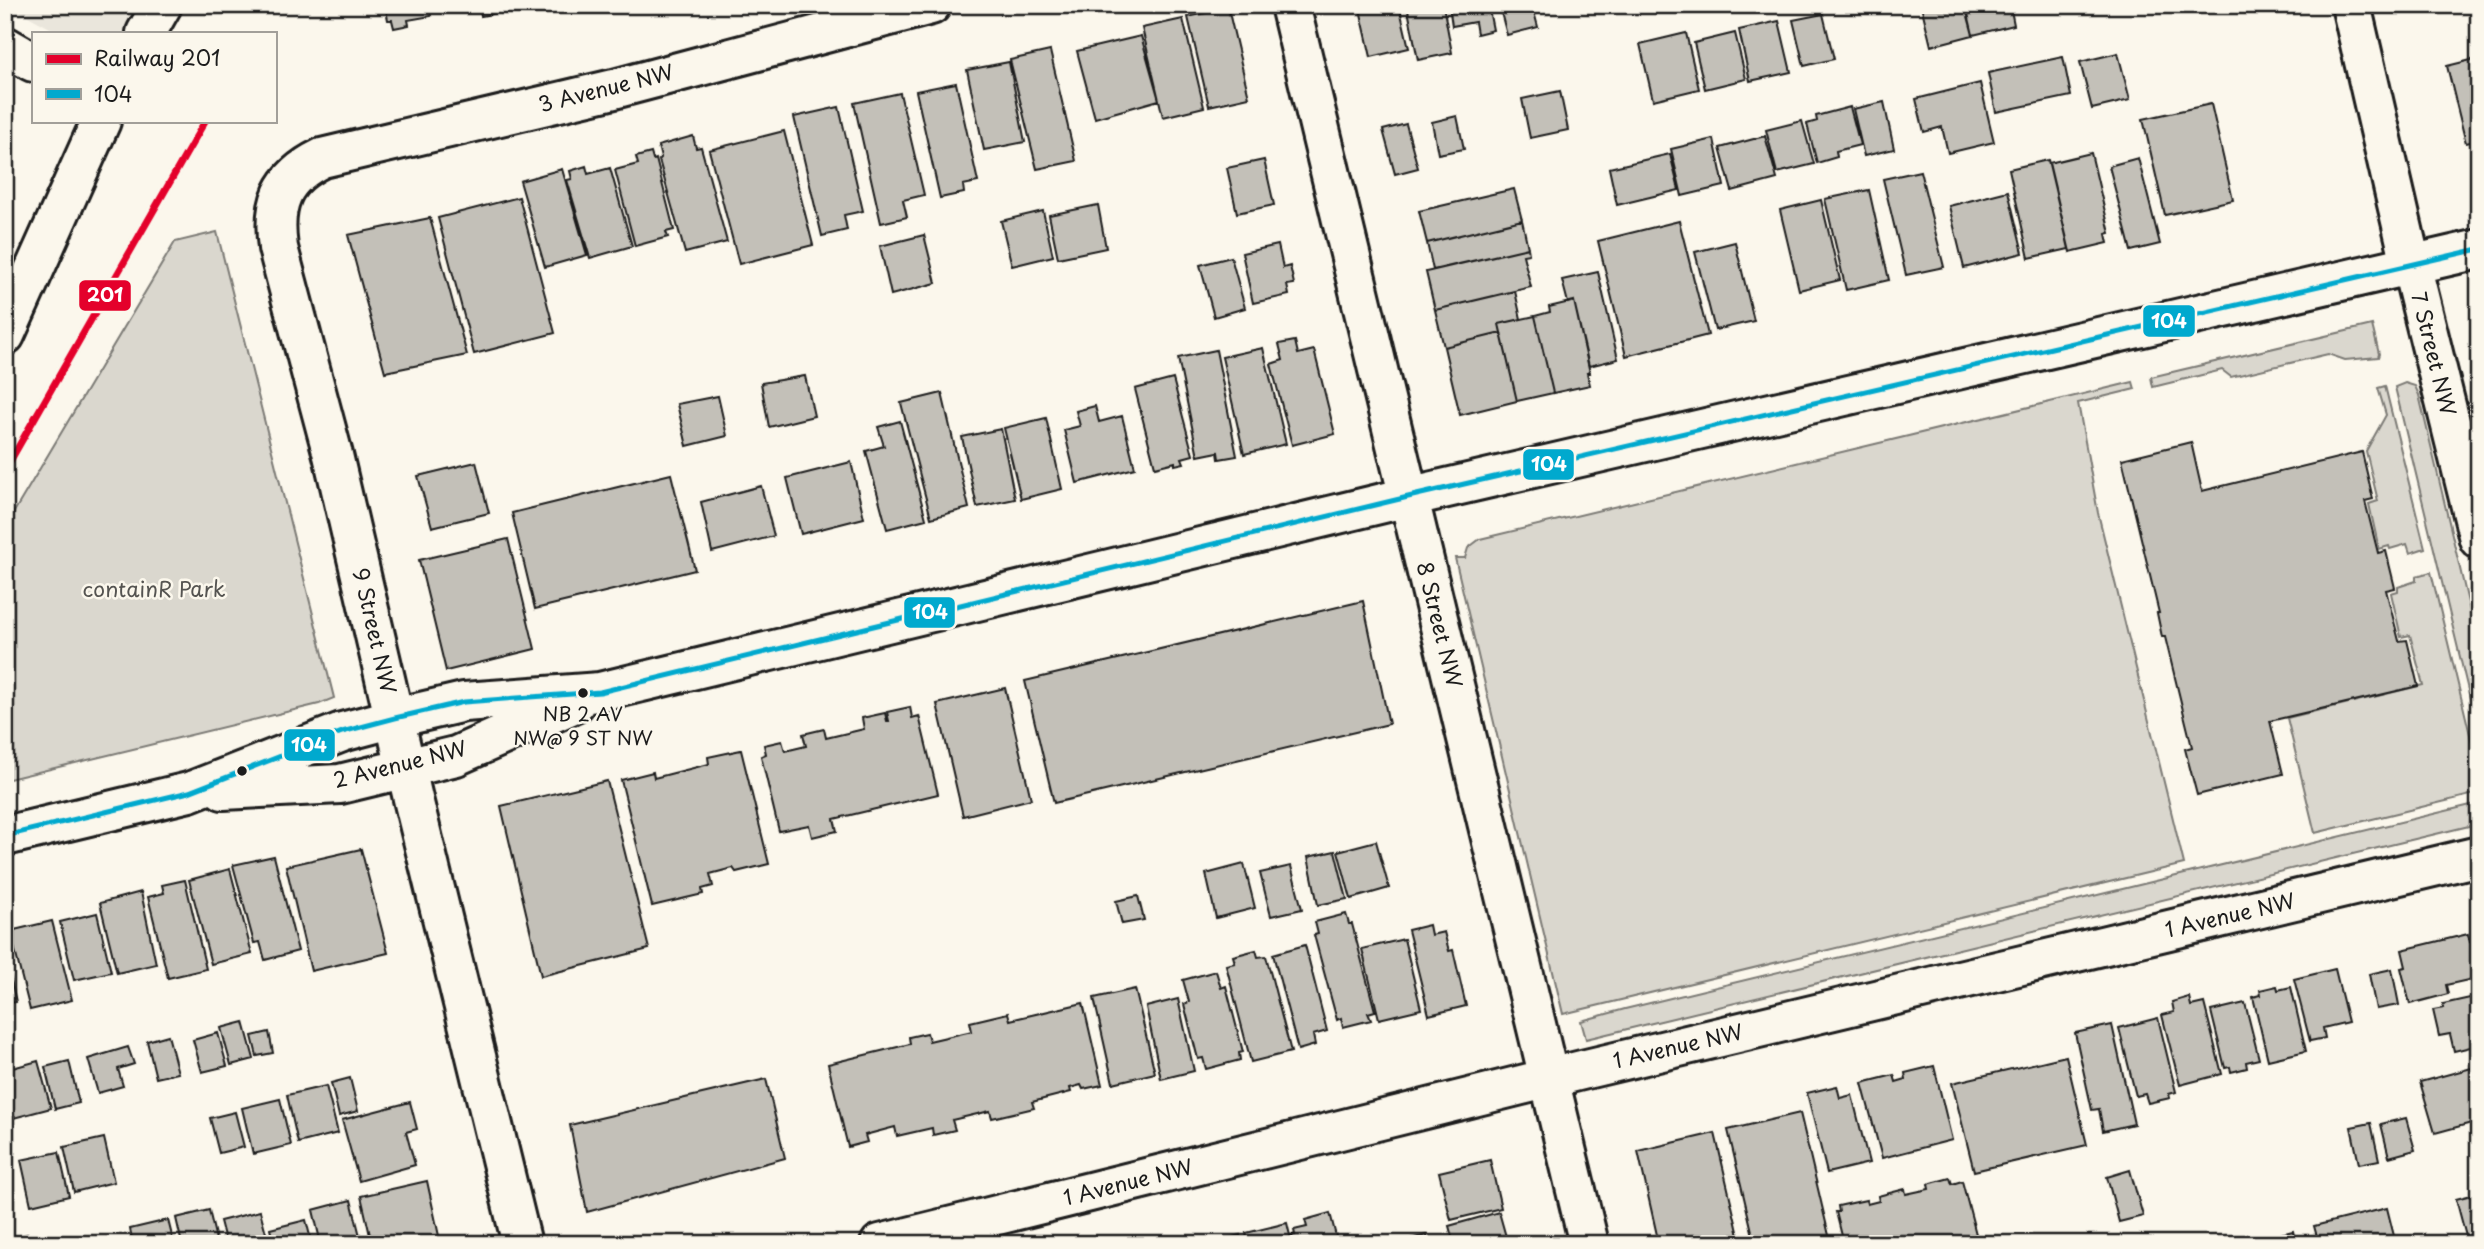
<svg xmlns="http://www.w3.org/2000/svg" width="2484" height="1249" viewBox="0 0 2484 1249" font-family="'Playpen Sans',sans-serif">
	<style>
		.built { fill: #eae6dc }
		.green { fill: #dad7ce; stroke: #7b7a75; stroke-width: 2 }
		.building { fill: #c3c0b8; stroke: #1c1c1c; stroke-width: 2 }
		.lines { fill: none; stroke-linecap: round; stroke-linejoin: round }
		.street-casing { stroke: #1c1c1c; stroke-width: 44 }
		.street { stroke: #fbf7ec; stroke-width: 38 }
		.bus-1-casing { stroke: #fbf7ec; stroke-width: 10 }
		.bus-1 { stroke: #00a9ce; stroke-width: 5 }
		.rail-1-casing { stroke: #fbf7ec; stroke-width: 12 }
		.rail-1 { stroke: #e4002b; stroke-width: 7 }
		.bus-dot { fill: #1c1c1c; stroke: #fbf7ec; stroke-width: 2.5 }
		.labels { text-anchor: middle; stroke-width: 5; stroke-linejoin: round; paint-order: stroke }
		.bus-label { font-size: 19px; fill: #1c1c1c; stroke: #fbf7ec }
		.street-label { font-size: 21px; fill: #1c1c1c; stroke: #fbf7ec }
		.park-label { font-size: 21px; fill: #555451; stroke: #fbf7ec }
		.line-badge { stroke: #fbf7ec; stroke-width: 2.5 }
		.badge-label { font-size: 19px; text-anchor: middle; font-weight: bold; fill: #fff }
	</style>
	<rect width="100%" height="100%" fill="#fbf7ec"/>
	<filter id="ink" filterUnits="userSpaceOnUse"><feTurbulence type="fractalNoise" baseFrequency=".0143" numOctaves="2"/><feDisplacementMap in="SourceGraphic" scale="14" xChannelSelector="R" yChannelSelector="G"/><feConvolveMatrix kernelMatrix="1 2 1 2 8 2 1 2 1" color-interpolation-filters="sRGB"/></filter>
	<g filter="url(#ink)">
		<path class="built" d="M 8,5 L 142,5 L 125,33 L 59,33 Z"/>
		<path class="green" d="M 217,232 L 334,698 L 319,704 L 5,780 L 5,527 L 175,242 Z
			M 2372,325 L 2379,354 L 2378,357 L 2345,360 L 2328,354 L 2231,377 L 2222,370 L 2153,387 L 2151,377 Z
			M 2133,382 L 2135,389 L 2078,403 L 2098,513 L 2184,864 L 1563,1014 L 1455,558 L 1465,558 L 1468,548 L 1480,539 Z
			M 2405,383 L 2415,386 L 2419,395 L 2479,649 L 2479,736 L 2395,387 Z
			M 2385,386 L 2425,548 L 2410,553 L 2407,544 L 2390,549 L 2389,546 L 2379,549 L 2369,504 L 2378,501 L 2366,451 L 2386,415 L 2378,388 Z
			M 2431,572 L 2479,772 L 2479,793 L 2315,833 L 2287,718 L 2423,685 L 2410,635 L 2401,637 L 2391,593 L 2398,591 L 2398,587 L 2416,581 L 2416,576 Z
			M 2479,803 L 2479,823 L 2469,826 L 1586,1039 L 1581,1021 L 1625,1009 Z"/>
		<path class="building" d="M 385,5 L 429,5 L 431,16 L 408,20 L 409,25 L 394,28 L 392,20 L 388,20 Z
			M 479,5 L 523,5 L 523,8 L 481,16 Z
			M 1359,5 L 1399,5 L 1409,48 L 1371,57 Z
			M 1407,5 L 1443,5 L 1452,53 L 1418,60 Z
			M 1449,5 L 1488,5 L 1493,30 L 1477,34 L 1475,22 L 1452,26 Z
			M 1499,5 L 1539,5 L 1540,10 L 1534,12 L 1538,27 L 1507,35 Z
			M 1921,5 L 1965,5 L 1973,35 L 1931,46 Z
			M 1966,5 L 2010,5 L 2014,25 L 1973,35 Z
			M 1228,8 L 1249,97 L 1209,106 L 1188,17 Z
			M 1823,14 L 1834,59 L 1804,66 L 1793,20 Z
			M 1183,19 L 1204,107 L 1163,117 L 1142,28 Z
			M 1779,21 L 1791,72 L 1750,81 L 1739,30 Z
			M 1686,33 L 1699,89 L 1653,100 L 1640,44 Z
			M 1735,33 L 1746,79 L 1705,89 L 1694,43 Z
			M 1141,36 L 1159,100 L 1095,118 L 1077,51 Z
			M 1050,51 L 1076,161 L 1037,169 L 1010,60 Z
			M 2118,53 L 2130,100 L 2092,109 L 2080,62 Z
			M 2063,57 L 2071,96 L 1996,112 L 1988,73 Z
			M 2479,58 L 2479,140 L 2466,143 L 2447,66 Z
			M 1009,62 L 1025,142 L 984,150 L 967,70 Z
			M 956,83 L 978,182 L 963,185 L 964,193 L 940,198 L 916,91 Z
			M 1980,83 L 1994,142 L 1948,153 L 1942,127 L 1924,132 L 1916,99 Z
			M 1560,91 L 1568,130 L 1530,138 L 1522,99 Z
			M 900,93 L 924,195 L 903,200 L 907,217 L 881,223 L 854,103 Z
			M 1884,102 L 1894,149 L 1864,156 L 1853,109 Z
			M 2211,104 L 2233,200 L 2165,215 L 2143,119 Z
			M 839,107 L 863,211 L 844,215 L 847,230 L 822,236 L 794,117 Z
			M 1850,107 L 1860,145 L 1836,151 L 1837,157 L 1817,163 L 1807,124 L 1817,121 L 1816,116 Z
			M 1457,116 L 1464,149 L 1438,154 L 1432,122 Z
			M 1802,121 L 1814,164 L 1777,173 L 1766,130 Z
			M 1406,124 L 1418,168 L 1395,174 L 1383,130 Z
			M 784,131 L 813,245 L 739,264 L 709,150 Z
			M 693,136 L 696,148 L 701,147 L 727,242 L 685,253 L 659,160 L 661,158 L 658,146 Z
			M 1765,136 L 1777,179 L 1732,191 L 1720,148 Z
			M 1714,139 L 1724,186 L 1682,196 L 1671,149 Z
			M 651,153 L 653,160 L 656,159 L 674,230 L 666,232 L 668,237 L 635,246 L 615,170 L 638,164 L 636,157 Z
			M 2091,153 L 2110,233 L 2106,234 L 2108,243 L 2070,252 L 2049,163 Z
			M 1670,154 L 1679,190 L 1617,205 L 1609,168 Z
			M 2138,158 L 2160,244 L 2131,251 L 2109,166 Z
			M 1264,160 L 1274,205 L 1237,213 L 1227,168 Z
			M 2048,160 L 2069,249 L 2029,258 L 2009,169 Z
			M 586,166 L 588,174 L 610,168 L 632,246 L 590,258 L 567,180 L 572,179 L 570,171 Z
			M 562,169 L 587,255 L 545,267 L 520,181 Z
			M 1920,171 L 1944,267 L 1906,275 L 1883,179 Z
			M 1514,189 L 1522,220 L 1427,243 L 1419,211 Z
			M 1869,190 L 1889,280 L 1846,290 L 1825,199 Z
			M 2008,191 L 2023,253 L 1964,268 L 1949,206 Z
			M 519,197 L 555,333 L 474,354 L 438,218 Z
			M 1821,200 L 1840,280 L 1799,290 L 1780,210 Z
			M 1098,205 L 1106,248 L 1058,258 L 1049,215 Z
			M 1043,211 L 1053,256 L 1012,266 L 1001,221 Z
			M 430,218 L 467,355 L 385,372 L 348,235 Z
			M 1522,220 L 1528,248 L 1433,270 L 1427,243 Z
			M 1679,221 L 1708,335 L 1626,356 L 1598,241 Z
			M 924,235 L 936,283 L 891,295 L 880,246 Z
			M 1735,242 L 1754,321 L 1715,330 L 1695,252 Z
			M 1278,245 L 1283,268 L 1290,266 L 1294,284 L 1287,285 L 1289,295 L 1253,303 L 1242,253 Z
			M 1528,248 L 1529,254 L 1523,255 L 1531,287 L 1435,310 L 1426,272 Z
			M 1231,257 L 1245,308 L 1214,317 L 1200,265 Z
			M 1598,272 L 1618,359 L 1589,366 L 1574,301 L 1568,303 L 1562,280 Z
			M 1515,291 L 1521,319 L 1499,324 L 1501,333 L 1444,347 L 1435,310 Z
			M 1574,301 L 1590,373 L 1587,373 L 1590,385 L 1553,393 L 1535,316 L 1550,312 L 1549,307 Z
			M 1535,316 L 1553,393 L 1517,401 L 1499,324 Z
			M 1501,333 L 1517,401 L 1460,415 L 1444,347 Z
			M 1295,341 L 1298,354 L 1314,350 L 1335,434 L 1292,445 L 1271,364 L 1283,360 L 1279,344 Z
			M 1263,348 L 1286,444 L 1244,454 L 1222,357 Z
			M 1216,350 L 1237,456 L 1219,459 L 1218,452 L 1198,456 L 1178,358 Z
			M 805,376 L 814,416 L 769,427 L 761,383 Z
			M 1173,379 L 1193,455 L 1182,458 L 1184,463 L 1175,465 L 1175,462 L 1155,467 L 1135,389 Z
			M 942,393 L 969,508 L 931,518 L 901,403 Z
			M 718,396 L 727,436 L 687,446 L 677,404 Z
			M 1095,406 L 1099,422 L 1122,416 L 1135,468 L 1077,483 L 1064,430 L 1080,426 L 1076,411 Z
			M 1046,418 L 1062,489 L 1021,499 L 1004,428 Z
			M 900,421 L 926,519 L 887,529 L 866,451 L 884,446 L 878,427 Z
			M 1001,429 L 1015,499 L 977,507 L 962,437 Z
			M 2191,442 L 2202,491 L 2362,452 L 2373,499 L 2365,501 L 2378,553 L 2386,551 L 2395,588 L 2386,590 L 2399,641 L 2407,640 L 2418,686 L 2270,721 L 2283,774 L 2197,795 L 2185,749 L 2192,747 L 2165,637 L 2162,637 L 2157,613 L 2159,613 L 2122,459 Z
			M 476,462 L 489,513 L 432,527 L 418,476 Z
			M 851,462 L 864,518 L 801,534 L 787,478 Z
			M 671,474 L 695,570 L 535,609 L 512,513 Z
			M 761,486 L 774,536 L 712,552 L 701,502 Z
			M 508,539 L 535,649 L 446,671 L 419,560 Z
			M 1363,601 L 1389,724 L 1054,803 L 1025,681 Z
			M 1005,688 L 1031,799 L 963,816 L 937,704 Z
			M 910,707 L 912,718 L 919,716 L 938,794 L 834,819 L 837,831 L 812,837 L 809,825 L 779,831 L 761,756 L 766,754 L 764,745 L 782,741 L 785,751 L 806,746 L 803,734 L 824,729 L 826,738 L 864,729 L 862,718 L 885,713 L 887,721 L 889,721 L 887,712 Z
			M 741,750 L 769,864 L 736,872 L 733,868 L 710,874 L 713,886 L 702,889 L 703,894 L 652,906 L 621,780 L 653,772 L 654,778 L 709,764 L 708,757 Z
			M 607,781 L 649,949 L 541,976 L 501,806 Z
			M 1376,841 L 1389,888 L 1351,899 L 1338,851 Z
			M 361,849 L 388,953 L 311,971 L 286,866 Z
			M 1335,851 L 1347,899 L 1318,905 L 1308,857 Z
			M 274,856 L 298,951 L 265,960 L 260,942 L 254,943 L 233,865 Z
			M 1244,864 L 1255,908 L 1216,918 L 1206,874 Z
			M 1291,866 L 1302,909 L 1271,916 L 1260,873 Z
			M 230,869 L 252,954 L 211,964 L 189,880 Z
			M 185,880 L 206,969 L 168,978 L 148,897 L 164,893 L 162,885 Z
			M 141,892 L 156,964 L 117,973 L 100,903 Z
			M 1138,896 L 1144,920 L 1122,924 L 1116,901 Z
			M 97,913 L 111,972 L 74,980 L 60,922 Z
			M 1346,914 L 1349,924 L 1352,924 L 1375,1011 L 1368,1013 L 1371,1020 L 1343,1027 L 1341,1018 L 1337,1020 L 1314,935 L 1318,934 L 1315,922 Z
			M 52,921 L 72,1000 L 30,1010 L 10,931 Z
			M 1429,925 L 1431,935 L 1444,932 L 1449,951 L 1453,950 L 1466,1006 L 1429,1015 L 1408,930 Z
			M 2468,934 L 2470,942 L 2477,941 L 2479,950 L 2479,963 L 2474,964 L 2477,978 L 2446,985 L 2448,994 L 2410,1004 L 2401,968 L 2406,967 L 2402,950 Z
			M 1404,939 L 1421,1009 L 1379,1019 L 1362,949 Z
			M 1305,945 L 1327,1031 L 1313,1035 L 1315,1045 L 1298,1050 L 1273,954 Z
			M 1256,950 L 1258,957 L 1266,956 L 1291,1052 L 1251,1062 L 1226,965 L 1235,963 L 1233,956 Z
			M 5,953 L 16,1002 L 5,1004 Z
			M 2335,969 L 2348,1022 L 2323,1028 L 2325,1038 L 2310,1041 L 2294,979 Z
			M 2392,969 L 2399,1005 L 2376,1009 L 2369,974 Z
			M 1216,971 L 1221,988 L 1226,986 L 1243,1052 L 1239,1053 L 1240,1060 L 1206,1069 L 1203,1058 L 1198,1059 L 1184,1004 L 1189,1002 L 1183,980 Z
			M 2277,986 L 2278,990 L 2291,987 L 2306,1051 L 2268,1060 L 2253,997 L 2261,995 L 2260,990 Z
			M 1135,989 L 1155,1073 L 1113,1083 L 1094,998 Z
			M 2479,996 L 2479,1045 L 2454,1051 L 2450,1034 L 2439,1036 L 2433,1010 L 2444,1008 L 2443,1004 Z
			M 2189,997 L 2191,1006 L 2204,1003 L 2222,1074 L 2180,1085 L 2162,1015 L 2174,1012 L 2172,1002 Z
			M 1178,999 L 1194,1071 L 1161,1079 L 1146,1007 Z
			M 1083,1003 L 1102,1085 L 1083,1089 L 1081,1085 L 1070,1088 L 1071,1092 L 1032,1102 L 1034,1108 L 992,1118 L 990,1111 L 952,1120 L 955,1130 L 933,1135 L 932,1128 L 897,1136 L 895,1127 L 865,1135 L 867,1142 L 848,1147 L 828,1064 L 910,1044 L 909,1037 L 927,1033 L 929,1041 L 972,1031 L 970,1022 L 1008,1013 L 1010,1020 Z
			M 2245,1003 L 2259,1059 L 2246,1062 L 2247,1068 L 2231,1072 L 2230,1067 L 2225,1068 L 2211,1011 Z
			M 2158,1018 L 2176,1092 L 2169,1094 L 2170,1098 L 2148,1103 L 2145,1094 L 2136,1096 L 2119,1028 Z
			M 244,1022 L 254,1059 L 231,1065 L 221,1028 Z
			M 2112,1025 L 2134,1124 L 2103,1131 L 2099,1109 L 2092,1110 L 2075,1033 Z
			M 269,1032 L 273,1053 L 257,1056 L 252,1036 Z
			M 218,1033 L 227,1066 L 202,1072 L 193,1040 Z
			M 168,1035 L 178,1073 L 156,1078 L 147,1041 Z
			M 128,1047 L 134,1064 L 118,1069 L 123,1086 L 98,1093 L 88,1059 Z
			M 2066,1056 L 2087,1145 L 1974,1171 L 1952,1083 Z
			M 38,1061 L 51,1108 L 6,1120 L 5,1070 Z
			M 69,1061 L 79,1103 L 55,1109 L 45,1067 Z
			M 1934,1066 L 1952,1140 L 1882,1158 L 1862,1083 L 1894,1075 L 1896,1082 L 1906,1079 L 1905,1073 Z
			M 2479,1066 L 2479,1121 L 2435,1133 L 2420,1082 Z
			M 350,1078 L 358,1111 L 339,1116 L 331,1083 Z
			M 766,1079 L 785,1158 L 587,1212 L 570,1125 Z
			M 326,1086 L 338,1133 L 298,1143 L 287,1095 Z
			M 1837,1086 L 1840,1098 L 1852,1095 L 1869,1163 L 1827,1173 L 1807,1093 Z
			M 280,1099 L 291,1145 L 253,1154 L 242,1108 Z
			M 410,1102 L 417,1129 L 406,1132 L 415,1165 L 359,1181 L 342,1120 Z
			M 235,1112 L 244,1147 L 219,1153 L 210,1118 Z
			M 1800,1113 L 1831,1244 L 1755,1244 L 1728,1130 Z
			M 2406,1118 L 2415,1150 L 2389,1157 L 2381,1124 Z
			M 2371,1123 L 2379,1160 L 2359,1164 L 2351,1127 Z
			M 1715,1133 L 1740,1240 L 1725,1244 L 1659,1244 L 1638,1151 Z
			M 104,1138 L 114,1182 L 74,1192 L 64,1147 Z
			M 59,1152 L 69,1196 L 31,1205 L 21,1160 Z
			M 1490,1160 L 1501,1208 L 1451,1220 L 1439,1172 Z
			M 2130,1170 L 2143,1216 L 2119,1222 L 2107,1177 Z
			M 1950,1178 L 1952,1184 L 1962,1181 L 1977,1238 L 1954,1244 L 1844,1244 L 1836,1212 L 1839,1212 L 1838,1206 L 1866,1200 L 1867,1204 L 1879,1201 L 1878,1196 L 1905,1189 L 1906,1194 L 1929,1189 L 1928,1184 Z
			M 427,1181 L 439,1236 L 429,1238 L 430,1244 L 372,1244 L 361,1196 Z
			M 2479,1193 L 2479,1243 L 2468,1244 L 2456,1199 Z
			M 351,1200 L 362,1244 L 321,1244 L 313,1210 Z
			M 2387,1208 L 2396,1244 L 2319,1244 L 2314,1226 Z
			M 209,1210 L 217,1244 L 182,1244 L 176,1218 Z
			M 260,1211 L 269,1244 L 226,1244 L 220,1221 Z
			M 1499,1212 L 1508,1244 L 1454,1244 L 1449,1226 Z
			M 1330,1213 L 1338,1244 L 1294,1244 L 1292,1235 L 1295,1235 L 1294,1230 L 1307,1227 L 1305,1220 Z
			M 168,1220 L 174,1244 L 133,1244 L 130,1229 Z
			M 306,1220 L 312,1244 L 274,1244 L 270,1229 Z
			M 1287,1223 L 1292,1244 L 1248,1244 L 1246,1233 Z
			M 2293,1231 L 2296,1244 L 2239,1244 Z
			M 28,1234 L 30,1244 L 5,1244 L 5,1240 Z
			M 1240,1235 L 1242,1244 L 1204,1244 Z
			M 1427,1235 L 1429,1244 L 1388,1244 Z"/>
		<g class="lines">
			<g class="street-casing">
				<path id="street" d="M 1290,5 L 1589,1244
					M 2351,5 L 2411,264 L 2479,539
					M 146,33 L 162,5
					M 5,46 L 33,62
					M 5,335 L 101,121
					M 223,790 L 340,784 L 456,756 L 575,703
					M 5,836 L 189,792 L 342,732 L 395,718 L 464,702 L 600,692 L 1408,497 L 2479,249
					M 522,1244 L 414,803 L 333,455 L 278,248 C 272,204 281,178 322,158 L 614,89 L 931,5
					M 880,1244 L 1582,1070 L 2479,856"/>
			</g>
			<use href="#street" class="street"/>
			<g class="bus-1-casing">
				<path id="bus-1" d="M 5,836 L 189,792 L 342,732 L 395,718 L 464,702 L 600,692 L 1408,497 L 2479,249"/>
			</g>
			<use href="#bus-1" class="bus-1"/>
			<g class="rail-1-casing">
				<path id="rail-1" d="M 5,470 L 205,121"/>
			</g>
			<use href="#rail-1" class="rail-1"/>
		</g>
	</g>
	<g class="bus-dot">
		<circle cx="583" cy="693" r="6"/>
		<circle cx="242" cy="771" r="6"/>
	</g>
	<g class="labels">
		<g class="bus-label">
			<text x="583" y="721">NB 2 AV<tspan x="583" dy="24">NW@ 9 ST NW</tspan></text>
		</g>
		<g class="street-label">
			<text transform="translate(606 89) rotate(-14)" y="7">3 Avenue NW</text>
			<text transform="translate(2433 354) rotate(76)" y="7">7 Street NW</text>
			<text transform="translate(1439 625) rotate(76)" y="7">8 Street NW</text>
			<text transform="translate(374 631) rotate(77)" y="7">9 Street NW</text>
			<text transform="translate(400 765) rotate(-14)" y="7">2 Avenue NW</text>
			<text transform="translate(2230 916) rotate(-13)" y="7">1 Avenue NW</text>
			<text transform="translate(1678 1047) rotate(-13)" y="7">1 Avenue NW</text>
			<text transform="translate(1128 1183) rotate(-14)" y="7">1 Avenue NW</text>
		</g>
		<g class="park-label">
			<text x="154" y="597">containR Park</text>
		</g>
	</g>
	<g class="line-badge">
		<rect x="78" y="279" width="54" height="33" rx="7" fill="#e4002b"/>
		<rect x="2142" y="304" width="54" height="34" rx="7" fill="#00a9ce"/>
		<rect x="1522" y="448" width="53" height="33" rx="7" fill="#00a9ce"/>
		<rect x="903" y="596" width="53" height="33" rx="7" fill="#00a9ce"/>
		<rect x="283" y="728" width="53" height="34" rx="7" fill="#00a9ce"/>
	</g>
	<g class="badge-label">
		<text x="105" y="302">201</text>
		<text x="2169" y="328">104</text>
		<text x="1549" y="471">104</text>
		<text x="930" y="619">104</text>
		<text x="309" y="752">104</text>
	</g>
	<rect width="2484" height="1249" fill="none" stroke="#fbf7ec" stroke-width="28"/>
	<rect x="14" y="14" width="2456" height="1221" fill="none" stroke="#1c1c1c" stroke-width="2.5" filter="url(#ink)"/>
	<rect x="32" y="32" width="245" height="91" fill="#fbf7ec" stroke="#a29f99" stroke-width="2"/>
	<rect x="46" y="54" width="35" height="10" fill="#e4002b" stroke="#a29f99" stroke-width="2"/>
	<text x="94" y="66" font-size="21" fill="#1c1c1c">Railway 201</text>
	<rect x="46" y="89" width="35" height="10" fill="#00a9ce" stroke="#a29f99" stroke-width="2"/>
	<text x="94" y="102" font-size="21" fill="#1c1c1c">104</text>
</svg>
